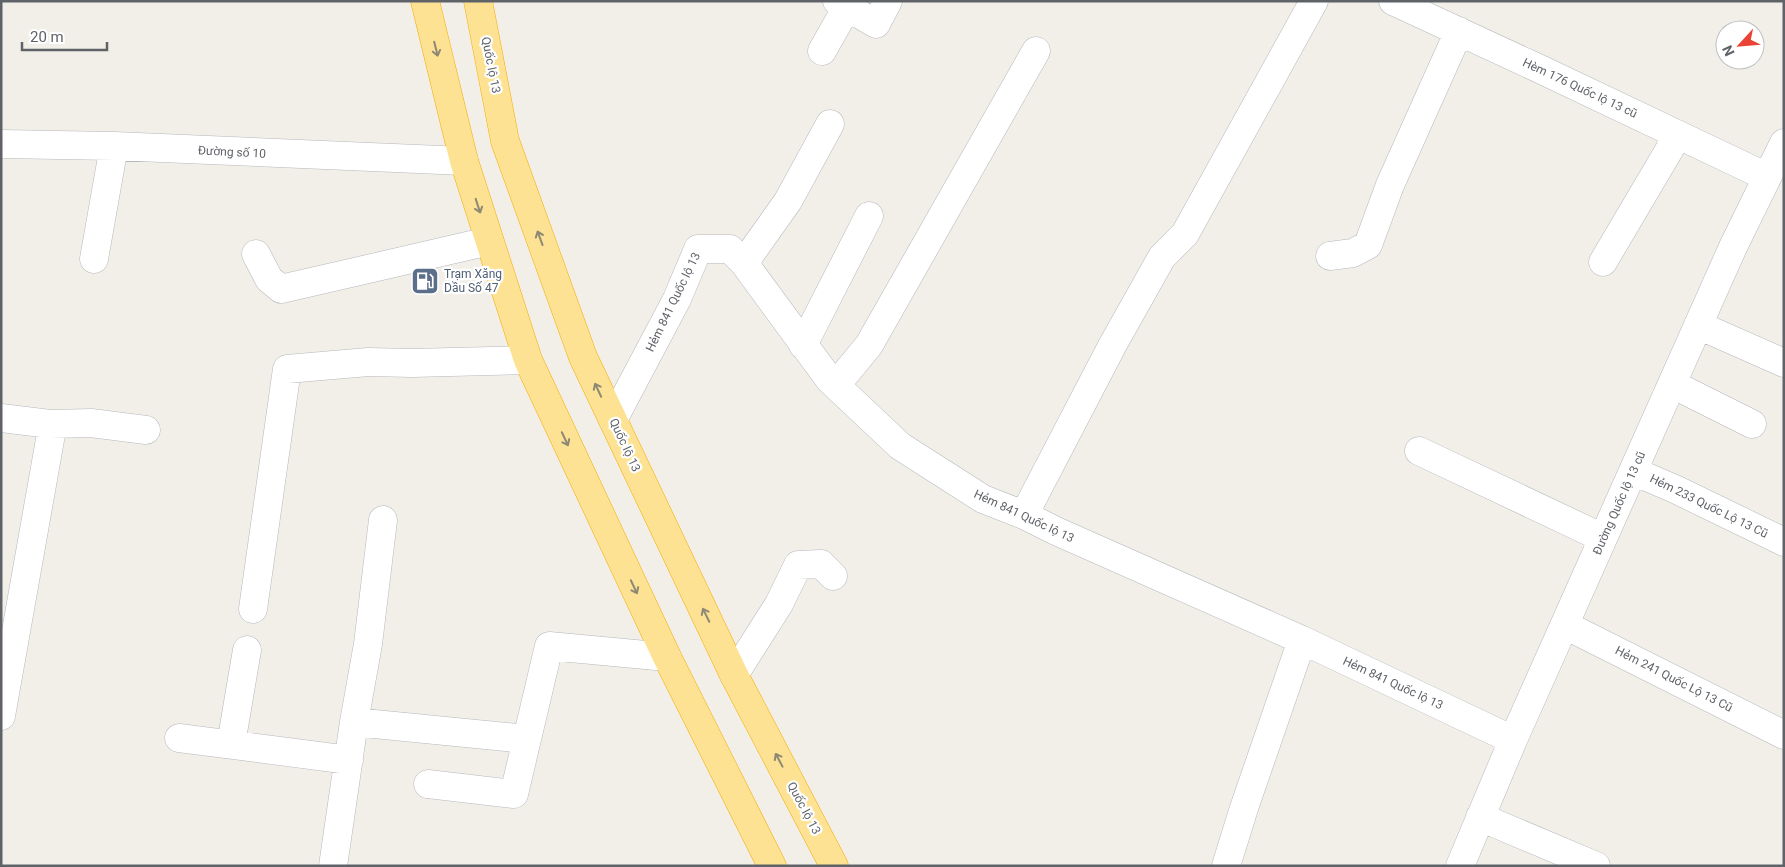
<svg xmlns="http://www.w3.org/2000/svg" width="1785" height="867" viewBox="0 0 1785 867" font-family="Roboto,sans-serif">
	<style>
		.lines { fill: none; stroke-linecap: round; stroke-linejoin: round }
		.minor-casing { stroke: #b5b8bc; stroke-width: 29 }
		.highway-casing { stroke: #f9ab00; stroke-width: 29 }
		.minor { stroke: #fff; stroke-width: 28 }
		.highway { stroke: #fde293; stroke-width: 28 }
		.oneway { stroke: #8e8975 }
		.labels { text-anchor: middle; stroke-width: 4.5; stroke-linejoin: round; paint-order: stroke }
		.street-label { font-size: 12px; fill: #5f6368; stroke: #fff }
		.service-label { font-size: 12px; fill: #4e5e75; stroke: #fff; text-anchor: start }
	</style>
	<rect width="100%" height="100%" fill="#f1efe8"/>
	<g class="lines">
		<g class="minor-casing">
			<path id="minor" d="M 837,1 L 876,24 L 888,1
				M 1393,1 L 1542,70 L 1767,177
				M 822,51 L 847,7
				M 1,144 L 114,146 L 464,161
				M 256,254 L 269,279 L 281,289 L 489,241
				M 1330,256 L 1353,253 L 1368,245 L 1390,185 L 1459,31
				M 94,259 L 114,146
				M 1603,262 L 1678,135
				M 744,263 L 788,201 L 830,124
				M 1698,325 L 1784,363
				M 803,345 L 869,216
				M 1672,384 L 1752,424
				M 836,385 L 869,345 L 1036,51
				M 1,418 L 50,424 L 91,423 L 146,430
				M 613,420 L 677,299 L 698,249 L 730,249 L 744,263 L 829,379 L 900,446 L 983,499 L 1024,515 L 1056,531 L 1302,640 L 1513,740
				M 1419,451 L 1603,538
				M 1633,471 L 1677,490 L 1784,542
				M 1024,515 L 1112,346 L 1162,257 L 1185,234 L 1314,1
				M 253,609 L 287,369 L 368,362 L 412,363 L 528,360
				M 1565,625 L 1784,735
				M 734,675 L 779,604 L 798,565 L 821,564 L 833,576
				M 1,716 L 51,434 L 50,424
				M 354,722 L 527,739 L 549,646 L 667,657
				M 179,738 L 349,760
				M 231,744 L 247,650
				M 428,784 L 514,794 L 527,739
				M 1480,817 L 1596,866
				M 333,866 L 354,722 L 368,644 L 383,520
				M 1226,866 L 1244,808 L 1302,640
				M 1460,866 L 1513,740 L 1733,247 L 1784,143"/>
		</g>
		<g class="highway-casing">
			<path id="highway" d="M 425,1 L 464,161 L 528,360 L 667,657 L 772,866
				M 478,1 L 505,141 L 583,357 L 734,675 L 834,866"/>
		</g>
		<use href="#minor" class="minor"/>
		<use href="#highway" class="highway"/>
	</g>
	<defs><path id="oneway-shaft" d="M-6 0H5M1.5-3L5.5 0L1.5 3" fill="none" stroke-width="1.6" stroke-linecap="round" stroke-linejoin="round" transform="scale(1.25)"/></defs>
	<g class="oneway">
		<use href="#oneway-shaft" transform="translate(436 49) rotate(76)"/>
		<use href="#oneway-shaft" transform="translate(478 206) rotate(72)"/>
		<use href="#oneway-shaft" transform="translate(540 238) rotate(-110)"/>
		<use href="#oneway-shaft" transform="translate(598 390) rotate(-115)"/>
		<use href="#oneway-shaft" transform="translate(565 439) rotate(65)"/>
		<use href="#oneway-shaft" transform="translate(634 587) rotate(65)"/>
		<use href="#oneway-shaft" transform="translate(706 615) rotate(-116)"/>
		<use href="#oneway-shaft" transform="translate(779 760) rotate(-118)"/>
	</g>
	<defs>
		<g id="fuel-square" transform="scale(1.4375)"><rect x="-9" y="-9" width="18" height="18" rx="4" fill="#5c6f8a" stroke="#fff"/><path d="M-5.5-6h7V0h2V4h1.3V-2.5L3-4.5l.8-.8L6-3V5H2.5V1h-1V6h-7ZM-4.2-4.7v3.2H.2V-4.7Z" fill="#fff"/></g>
	</defs>
	<g fill-rule="evenodd">
		<use href="#fuel-square" x="425" y="281"/>
	</g>
	<g class="labels">
		<g class="street-label">
			<text transform="translate(491 65) rotate(79)" y="4">Quốc lộ 13</text>
			<text transform="translate(1580 88) rotate(25)" y="4">Hèm 176 Quốc lộ 13 cũ</text>
			<text transform="translate(232 152) rotate(3)" y="4">Đường số 10</text>
			<text transform="translate(673 302) rotate(-64)" y="4">Hẻm 841 Quốc lộ 13</text>
			<text transform="translate(625 445) rotate(65)" y="4">Quốc lộ 13</text>
			<text transform="translate(1619 503) rotate(-66)" y="4">Đường Quốc lộ 13 cũ</text>
			<text transform="translate(1709 506) rotate(26)" y="4">Hẻm 233 Quốc Lộ 13 Cũ</text>
			<text transform="translate(1024 516) rotate(25)" y="4">Hẻm 841 Quốc lộ 13</text>
			<text transform="translate(1674 679) rotate(27)" y="4">Hẻm 241 Quốc Lộ 13 Cũ</text>
			<text transform="translate(1393 683) rotate(25)" y="4">Hẻm 841 Quốc lộ 13</text>
			<text transform="translate(804 808) rotate(62)" y="4">Quốc lộ 13</text>
		</g>
		<g class="service-label">
			<text x="444" y="278">Trạm Xăng<tspan x="444" dy="14">Dầu Số 47</tspan></text>
		</g>
	</g>
	<rect width="1785" height="867" fill="none" stroke="#5f6368" stroke-width="5"/>
	<g transform="translate(1740 45) rotate(244)"><circle r="24" fill="#ffffff" stroke="#bfc1c3"/>
	<path d="M0-4L9 19L0 12L-9 19Z" fill="#ea4335"/>
	<text y="-8" font-size="14" font-weight="bold" text-anchor="middle" fill="#5f6368">N</text>
	</g>
	<path d="M22 42v8h85v-8" fill="none" stroke="#5f6368" stroke-width="2.5"/>
	<text x="30" y="42" font-size="15" fill="#5f6368" stroke="#ffffff" stroke-width="4" paint-order="stroke">20 m</text>
</svg>
